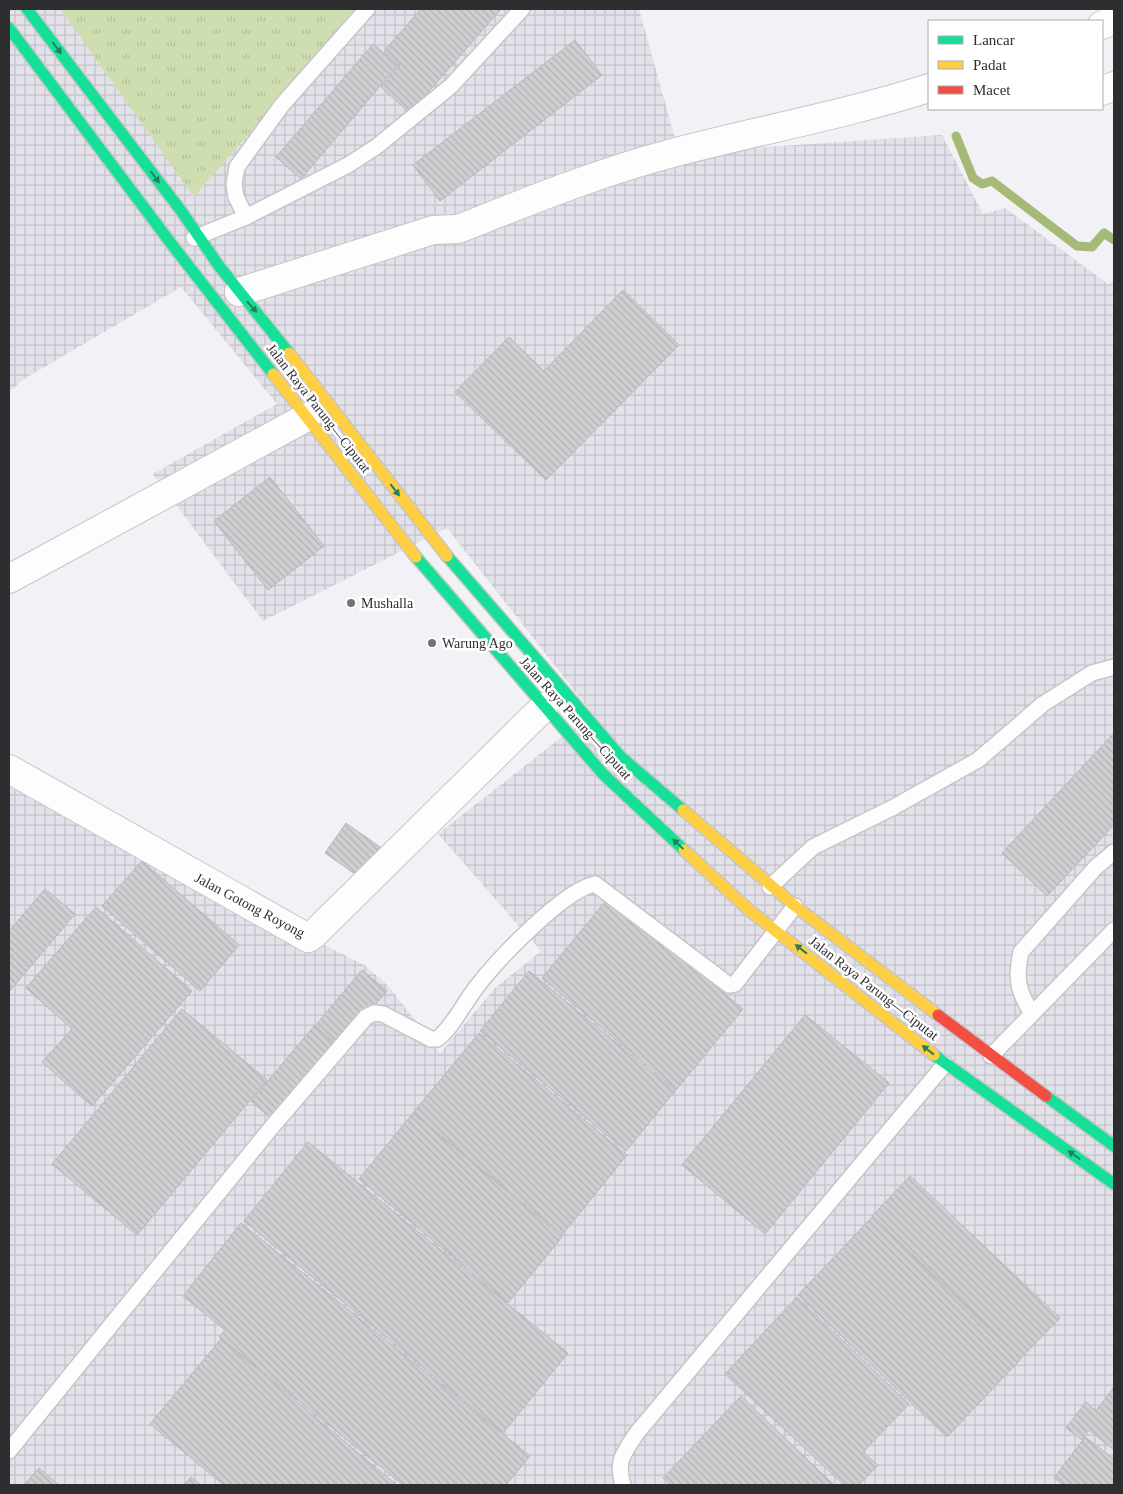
<svg xmlns="http://www.w3.org/2000/svg" width="1123" height="1494" viewBox="0 0 1123 1494" font-family="Georgia,serif">
	<style>
		.industrial { fill: url(#industrial-grid) }
		.grass { fill: url(#grass-tufts) }
		.lines { fill: none; stroke-linecap: round; stroke-linejoin: round }
		.stream { stroke: #a6ba78; stroke-width: 9 }
		.building { fill: url(#building-back-hatch); stroke: #b8b7ba }
		.lane-casing { stroke: #c6c6c8; stroke-width: 18 }
		.street-casing { stroke: #c6c6c8; stroke-width: 30 }
		.fast-casing { stroke: #c6c6c8; stroke-width: 14 }
		.slow-casing { stroke: #c6c6c8; stroke-width: 14 }
		.jam-casing { stroke: #c6c6c8; stroke-width: 14 }
		.lane { stroke: #fdfdfe; stroke-width: 15 }
		.street { stroke: #fdfdfe; stroke-width: 28 }
		.fast { stroke: #16e098; stroke-width: 11 }
		.slow { stroke: #ffcf43; stroke-width: 11 }
		.jam { stroke: #f24e42; stroke-width: 11 }
		.oneway { fill: #237e5f }
		.poi-dot { fill: #737275; stroke: #fff; stroke-width: 2 }
		.labels { text-anchor: middle; stroke-width: 5; stroke-linejoin: round; paint-order: stroke }
		.street-label { font-size: 14px; fill: #2e2e30; stroke: #fff }
		.poi-label { font-size: 14px; fill: #2e2e30; stroke: #fff; text-anchor: start }
	</style>
	<defs>
		<pattern id="industrial-grid" width="8" height="8" patternUnits="userSpaceOnUse" patternTransform="scale(1.25)"><rect width="8" height="8" fill="#e3e2eb"/><path d="M0 4h8M4 0v8" fill="none" stroke="#c3c2ca"/></pattern>
		<pattern id="grass-tufts" width="24" height="20" patternUnits="userSpaceOnUse" patternTransform="scale(1.25)"><rect width="24" height="20" fill="#cfdeb0"/><path d="M3 7l-1-3M5 7V3M7 7l1-3M15 17l-1-3M17 17v-4M19 17l1-3" fill="none" stroke="#b2bf98"/></pattern>
		<pattern id="building-back-hatch" width="6" height="6" patternUnits="userSpaceOnUse" patternTransform="scale(1.25)"><rect width="6" height="6" fill="#cfced1"/><path d="M-1 5l2 2M0 0l6 6M5-1l2 2" fill="none" stroke="#b2b1b4"/></pattern>
	</defs>
	<rect width="100%" height="100%" fill="#f2f1f5"/>
	<path class="industrial" d="M 9,9 L 60,9 L 194,196 L 357,9 L 639,9 L 679,153 L 942,135 L 983,214 L 1005,208 L 1108,284 L 1114,280 L 1114,1485 L 9,1485 L 9,784 L 366,966 L 391,989 L 440,1053 L 495,988 L 541,951 L 438,834 L 592,713 L 447,528 L 263,621 L 153,474 L 277,404 L 181,287 L 24,379 L 9,392 Z"/>
	<path class="grass" d="M 60,9 L 357,9 L 194,197 Z"/>
	<g class="lines">
		<path class="stream" d="M 956,136 L 973,178 L 982,184 L 992,181 L 1077,246 L 1092,247 L 1104,233 L 1114,240"/>
	</g>
	<path class="building" d="M 421,9 L 501,9 L 410,113 L 381,87 L 400,65 L 384,51 Z
		M 575,40 L 602,75 L 440,201 L 413,165 Z
		M 373,44 L 398,65 L 301,179 L 276,157 Z
		M 623,290 L 679,345 L 546,480 L 455,392 L 509,337 L 544,371 Z
		M 270,477 L 324,546 L 268,590 L 214,521 Z
		M 1114,733 L 1114,825 L 1047,896 L 1002,853 Z
		M 346,823 L 386,851 L 365,881 L 325,853 Z
		M 142,861 L 239,945 L 200,991 L 102,906 Z
		M 45,889 L 75,914 L 9,992 L 9,931 Z
		M 609,897 L 743,1009 L 676,1090 L 542,978 Z
		M 96,907 L 192,991 L 92,1106 L 42,1062 L 72,1029 L 26,988 Z
		M 362,970 L 387,991 L 339,1047 L 315,1026 Z
		M 529,971 L 675,1091 L 626,1151 L 480,1031 Z
		M 182,1009 L 267,1080 L 137,1235 L 52,1164 Z
		M 805,1015 L 889,1083 L 765,1234 L 682,1165 Z
		M 314,1026 L 339,1047 L 275,1122 L 251,1101 Z
		M 479,1033 L 627,1155 L 562,1235 L 413,1113 Z
		M 413,1113 L 562,1237 L 508,1303 L 359,1179 Z
		M 308,1142 L 568,1353 L 503,1433 L 244,1221 Z
		M 910,1176 L 1060,1318 L 1021,1358 L 872,1216 Z
		M 872,1217 L 1021,1359 L 947,1437 L 798,1295 Z
		M 241,1223 L 530,1456 L 506,1485 L 403,1485 L 219,1337 L 225,1330 L 183,1296 Z
		M 797,1297 L 909,1404 L 863,1452 L 878,1465 L 859,1485 L 844,1485 L 725,1374 Z
		M 221,1339 L 397,1485 L 224,1485 L 150,1424 Z
		M 1114,1387 L 1114,1450 L 1089,1430 L 1082,1440 L 1066,1428 L 1086,1402 L 1096,1411 Z
		M 741,1396 L 834,1485 L 671,1485 L 663,1478 Z
		M 1085,1437 L 1114,1459 L 1114,1485 L 1064,1485 L 1054,1478 Z
		M 39,1468 L 59,1485 L 24,1485 Z
		M 191,1477 L 201,1485 L 184,1485 Z"/>
	<g class="lines">
		<g class="lane-casing">
			<path id="lane" d="M 246,217 L 236,197 L 234,184 L 237,167 L 282,105 L 367,9
				M 194,238 L 246,217 L 348,165 L 376,147 L 451,86 L 522,9
				M 770,887 L 813,847 L 892,808 L 978,760 L 1043,704 L 1092,673 L 1114,667
				M 1032,1014 C 1018,991 1015,979 1021,952 L 1096,867 L 1114,852
				M 991,1056 L 1114,930
				M 9,1451 L 271,1128 L 366,1017 L 374,1013 L 383,1014 L 431,1039 L 437,1039 C 452,1029 466,999 479,984 C 499,958 564,890 595,884 L 729,985 L 735,984 L 795,906
				M 623,1485 C 616,1460 623,1455 636,1434 L 945,1064"/>
		</g>
		<g class="street-casing">
			<path id="street" d="M 1102,25 L 1114,20
				M 1102,91 L 1114,86
				M 239,292 L 433,230 L 458,229 C 527,202 597,173 669,154 C 755,131 844,115 929,88
				M 9,579 L 307,417
				M 9,769 L 308,938 L 314,934 L 544,707"/>
		</g>
		<g class="fast-casing">
			<path id="fast" d="M 27,9 L 182,212 L 219,266 L 289,353
				M 9,28 L 173,246 L 273,374
				M 447,556 L 621,757 L 683,810
				M 416,557 L 603,774 L 684,850
				M 934,1055 L 1114,1184
				M 1046,1096 L 1114,1146"/>
		</g>
		<g class="slow-casing">
			<path id="slow" d="M 289,353 L 447,556
				M 273,374 L 416,557
				M 683,810 L 795,906 L 938,1015
				M 684,850 L 749,910 L 934,1055"/>
		</g>
		<g class="jam-casing">
			<path id="jam" d="M 938,1015 L 1046,1096"/>
		</g>
		<use href="#lane" class="lane"/>
		<use href="#street" class="street"/>
		<use href="#fast" class="fast"/>
		<use href="#slow" class="slow"/>
		<use href="#jam" class="jam"/>
	</g>
	<defs><path id="oneway-solid" d="M-6-.8H1V-3.2L6.5 0L1 3.2V.8H-6Z" transform="scale(1.25)"/></defs>
	<g class="oneway">
		<use href="#oneway-solid" transform="translate(57 48) rotate(53)"/>
		<use href="#oneway-solid" transform="translate(155 177) rotate(53)"/>
		<use href="#oneway-solid" transform="translate(252 307) rotate(48)"/>
		<use href="#oneway-solid" transform="translate(395 490) rotate(52)"/>
		<use href="#oneway-solid" transform="translate(678 844) rotate(-137)"/>
		<use href="#oneway-solid" transform="translate(801 949) rotate(-142)"/>
		<use href="#oneway-solid" transform="translate(928 1050) rotate(-142)"/>
		<use href="#oneway-solid" transform="translate(1074 1155) rotate(-145)"/>
	</g>
	<g class="poi-dot">
		<circle cx="351" cy="603" r="5"/>
		<circle cx="432" cy="643" r="5"/>
	</g>
	<g class="labels">
		<g class="street-label">
			<text transform="translate(319 408) rotate(52)" y="5">Jalan Raya Parung—Ciputat</text>
			<text transform="translate(576 718) rotate(48)" y="5">Jalan Raya Parung—Ciputat</text>
			<text transform="translate(250 905) rotate(28)" y="5">Jalan Gotong Royong</text>
			<text transform="translate(874 988) rotate(38)" y="5">Jalan Raya Parung—Ciputat</text>
		</g>
		<g class="poi-label">
			<text x="361" y="608">Mushalla</text>
			<text x="442" y="648">Warung Ago</text>
		</g>
	</g>
	<rect width="1123" height="1494" fill="none" stroke="#2e2e30" stroke-width="20"/>
	<rect x="928" y="20" width="175" height="90" fill="#ffffff" stroke="#ababac"/>
	<rect x="938" y="36" width="25" height="8" fill="#16e098" stroke="#ababac"/>
	<text x="973" y="45" font-size="15" fill="#2e2e30">Lancar</text>
	<rect x="938" y="61" width="25" height="8" fill="#ffcf43" stroke="#ababac"/>
	<text x="973" y="70" font-size="15" fill="#2e2e30">Padat</text>
	<rect x="938" y="86" width="25" height="8" fill="#f24e42" stroke="#ababac"/>
	<text x="973" y="95" font-size="15" fill="#2e2e30">Macet</text>
</svg>
